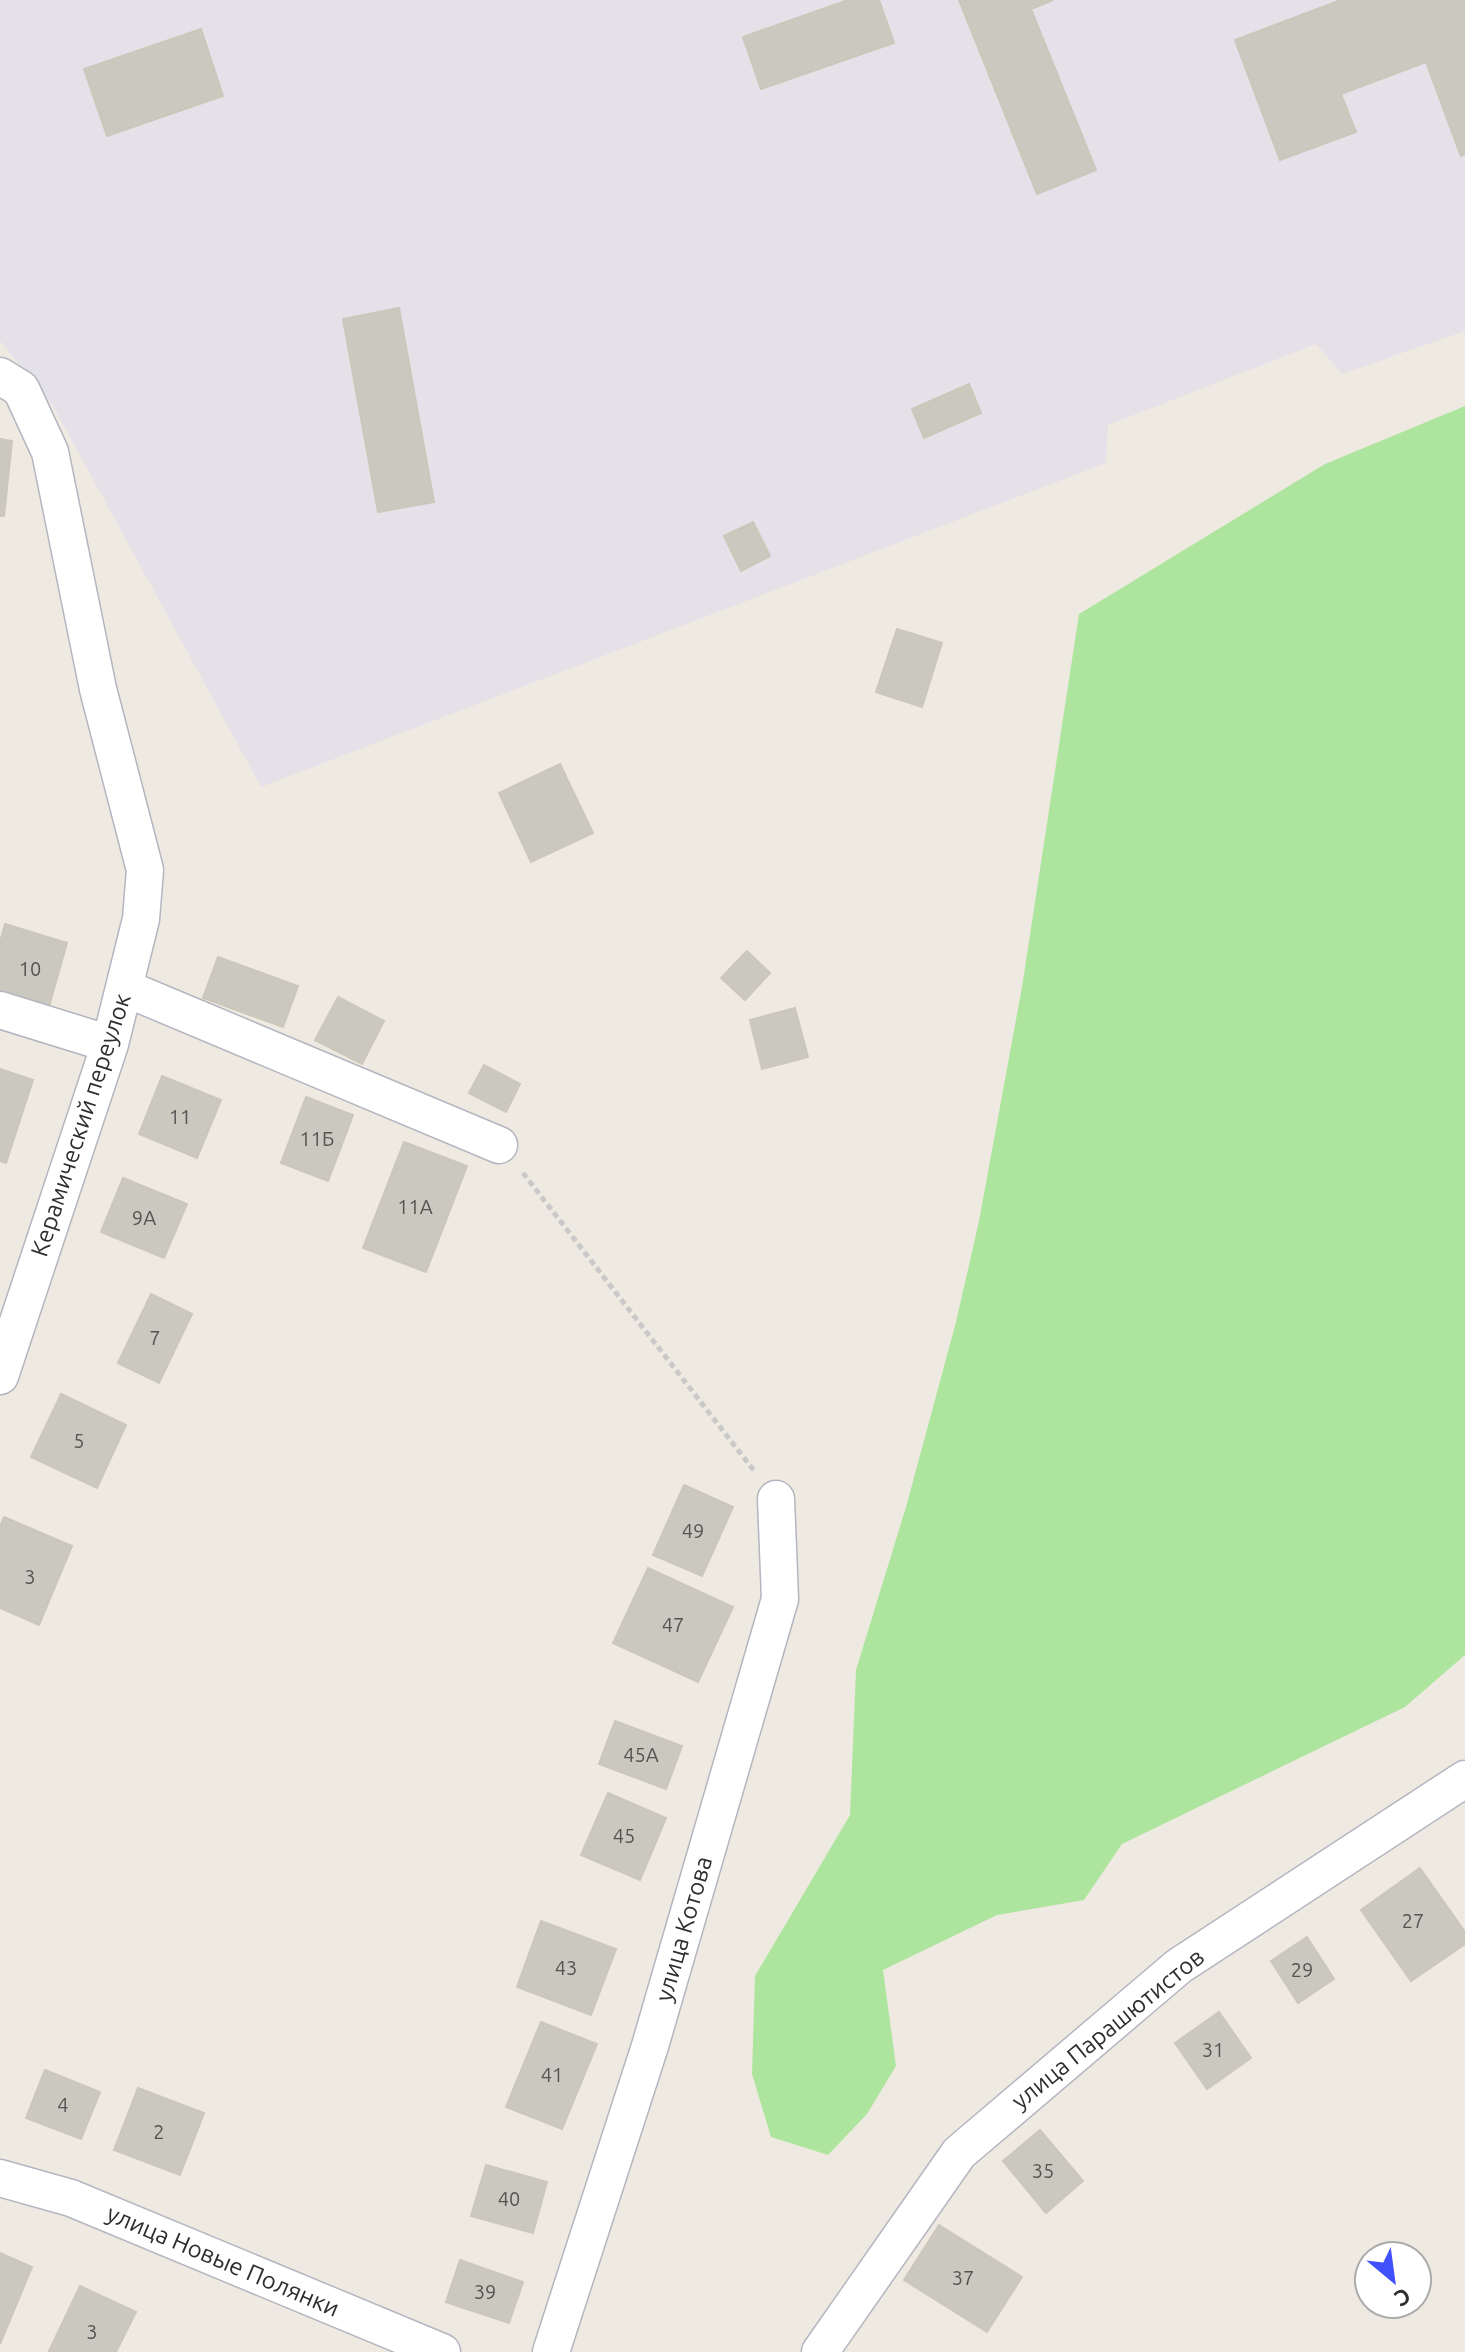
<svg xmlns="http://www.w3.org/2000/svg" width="1465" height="2352" viewBox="0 0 1465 2352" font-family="Ubuntu,sans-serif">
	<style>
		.industrial { fill: #e4e1e8 }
		.green { fill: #aee59e }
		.building { fill: #cbc8bf; stroke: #cbc7ba; stroke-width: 2 }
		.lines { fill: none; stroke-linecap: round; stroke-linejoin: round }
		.minor-casing { stroke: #b4b5c1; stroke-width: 39 }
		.path { stroke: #c9c9c9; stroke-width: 5; stroke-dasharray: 6 4; stroke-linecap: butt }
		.minor { stroke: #fff; stroke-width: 36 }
		.labels { text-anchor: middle; stroke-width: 6; stroke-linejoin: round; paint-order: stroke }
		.number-label { font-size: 20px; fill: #555452 }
		.street-label { font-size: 24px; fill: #2e2e2e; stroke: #fff }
	</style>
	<rect width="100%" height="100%" fill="#efeae1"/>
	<path class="industrial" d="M 0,0 L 1465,0 L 1465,331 L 1342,374 L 1316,344 L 1108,425 L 1106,463 L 261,787 L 53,406 L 0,341 Z"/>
	<path class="green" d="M 1465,406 L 1465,1655 L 1405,1707 L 1122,1844 L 1084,1900 L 997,1915 L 883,1970 L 896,2066 L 867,2114 L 828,2155 L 771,2137 L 752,2074 L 755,1976 L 850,1815 L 856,1670 L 906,1507 L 956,1322 L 979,1221 L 1022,987 L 1079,614 L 1325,464 Z"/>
	<path class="building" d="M 848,0 L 879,0 L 894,43 L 761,89 L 743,37 Z
		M 959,0 L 1053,0 L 1031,9 L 1096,170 L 1037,194 Z
		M 1341,0 L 1465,0 L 1465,154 L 1461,156 L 1426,62 L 1341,94 L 1356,132 L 1280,160 L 1235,40 Z
		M 201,29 L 223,96 L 107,136 L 84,69 Z
		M 399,308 L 434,502 L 378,512 L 343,319 Z
		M 969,384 L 981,413 L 924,438 L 912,409 Z
		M 0,439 L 12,441 L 4,516 L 0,516 Z
		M 753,522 L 770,556 L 741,571 L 724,536 Z
		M 897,629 L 942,643 L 922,707 L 876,692 Z
		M 560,764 L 593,833 L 531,862 L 499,793 Z
		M 5,924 L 67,943 L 48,1010 L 0,995 L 0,942 Z
		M 747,951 L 770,973 L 745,1000 L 721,978 Z
		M 218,957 L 298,986 L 283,1027 L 203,998 Z
		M 338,997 L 384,1021 L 362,1064 L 315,1040 Z
		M 795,1008 L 808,1057 L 762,1069 L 750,1020 Z
		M 484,1065 L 520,1084 L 506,1112 L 469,1093 Z
		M 0,1069 L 33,1080 L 6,1163 L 0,1161 Z
		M 162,1076 L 221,1100 L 197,1158 L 139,1134 Z
		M 306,1097 L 353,1115 L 328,1181 L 281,1163 Z
		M 404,1142 L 467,1166 L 426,1272 L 363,1248 Z
		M 123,1178 L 187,1204 L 164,1258 L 101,1232 Z
		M 151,1294 L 192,1314 L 159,1383 L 118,1363 Z
		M 61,1394 L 126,1425 L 97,1488 L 31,1457 Z
		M 684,1485 L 733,1507 L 702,1576 L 653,1555 Z
		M 4,1517 L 72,1546 L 39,1625 L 0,1608 L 0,1527 Z
		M 648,1568 L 733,1607 L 698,1682 L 613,1643 Z
		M 615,1721 L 682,1746 L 666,1789 L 599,1764 Z
		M 608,1793 L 666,1818 L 640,1880 L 581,1855 Z
		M 1420,1868 L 1465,1932 L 1465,1944 L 1411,1981 L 1361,1910 Z
		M 541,1921 L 616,1949 L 591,2015 L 517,1987 Z
		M 1307,1937 L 1334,1979 L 1298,2003 L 1271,1961 Z
		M 1219,2012 L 1251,2058 L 1207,2089 L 1175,2043 Z
		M 541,2022 L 597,2044 L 562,2129 L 506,2107 Z
		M 45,2070 L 100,2092 L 81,2139 L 26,2118 Z
		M 138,2088 L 204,2113 L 180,2175 L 114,2150 Z
		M 1040,2130 L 1083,2181 L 1046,2213 L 1003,2161 Z
		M 486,2165 L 547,2182 L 533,2233 L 471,2216 Z
		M 939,2225 L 1022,2277 L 987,2332 L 904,2280 Z
		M 0,2253 L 32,2267 L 0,2344 Z
		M 460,2260 L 523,2282 L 509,2323 L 446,2302 Z
		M 80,2286 L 136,2312 L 116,2352 L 49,2351 Z"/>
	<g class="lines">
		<g class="minor-casing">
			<path id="minor" d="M 0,376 L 21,389 L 50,452 L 98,689 L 145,870 L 141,919 L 110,1044 L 0,1376
				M 125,988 L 499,1145
				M 0,1010 L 110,1044
				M 0,2178 L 71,2198 L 442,2352
				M 551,2352 L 650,2046 L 780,1599 L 776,1499
				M 820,2352 L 959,2153 L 1179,1966 L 1465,1779"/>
		</g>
		<path class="path" d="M 523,1173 L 755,1472"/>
		<use href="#minor" class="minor"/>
	</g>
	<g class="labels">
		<g class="number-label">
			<text x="30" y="976">10</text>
			<text x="180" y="1124">11</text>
			<text x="317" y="1146">11Б</text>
			<text x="415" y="1214">11А</text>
			<text x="144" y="1225">9А</text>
			<text x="155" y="1345">7</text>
			<text x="79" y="1448">5</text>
			<text x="693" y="1538">49</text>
			<text x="30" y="1584">3</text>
			<text x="673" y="1632">47</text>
			<text x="641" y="1762">45А</text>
			<text x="624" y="1843">45</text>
			<text x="1413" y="1928">27</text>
			<text x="566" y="1975">43</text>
			<text x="1302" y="1977">29</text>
			<text x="1213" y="2057">31</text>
			<text x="552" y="2082">41</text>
			<text x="63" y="2112">4</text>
			<text x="159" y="2139">2</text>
			<text x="1043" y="2178">35</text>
			<text x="509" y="2206">40</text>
			<text x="963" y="2285">37</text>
			<text x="485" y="2299">39</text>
			<text x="92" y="2339">3</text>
		</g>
		<g class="street-label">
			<text transform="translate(81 1125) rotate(-72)" y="8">Керамический переулок</text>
			<text transform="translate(684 1929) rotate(-74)" y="8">улица Котова</text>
			<text transform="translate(1108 2029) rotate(-39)" y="8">улица Парашютистов</text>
			<text transform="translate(223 2261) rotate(23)" y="8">улица Новые Полянки</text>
		</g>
	</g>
	<g transform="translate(1393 2280) rotate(151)"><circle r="38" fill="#ffffff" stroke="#ababab" stroke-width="2"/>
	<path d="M0-6L14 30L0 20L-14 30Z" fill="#4151fb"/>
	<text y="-12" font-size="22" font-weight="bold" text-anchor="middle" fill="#2e2e2e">С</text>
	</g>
</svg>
